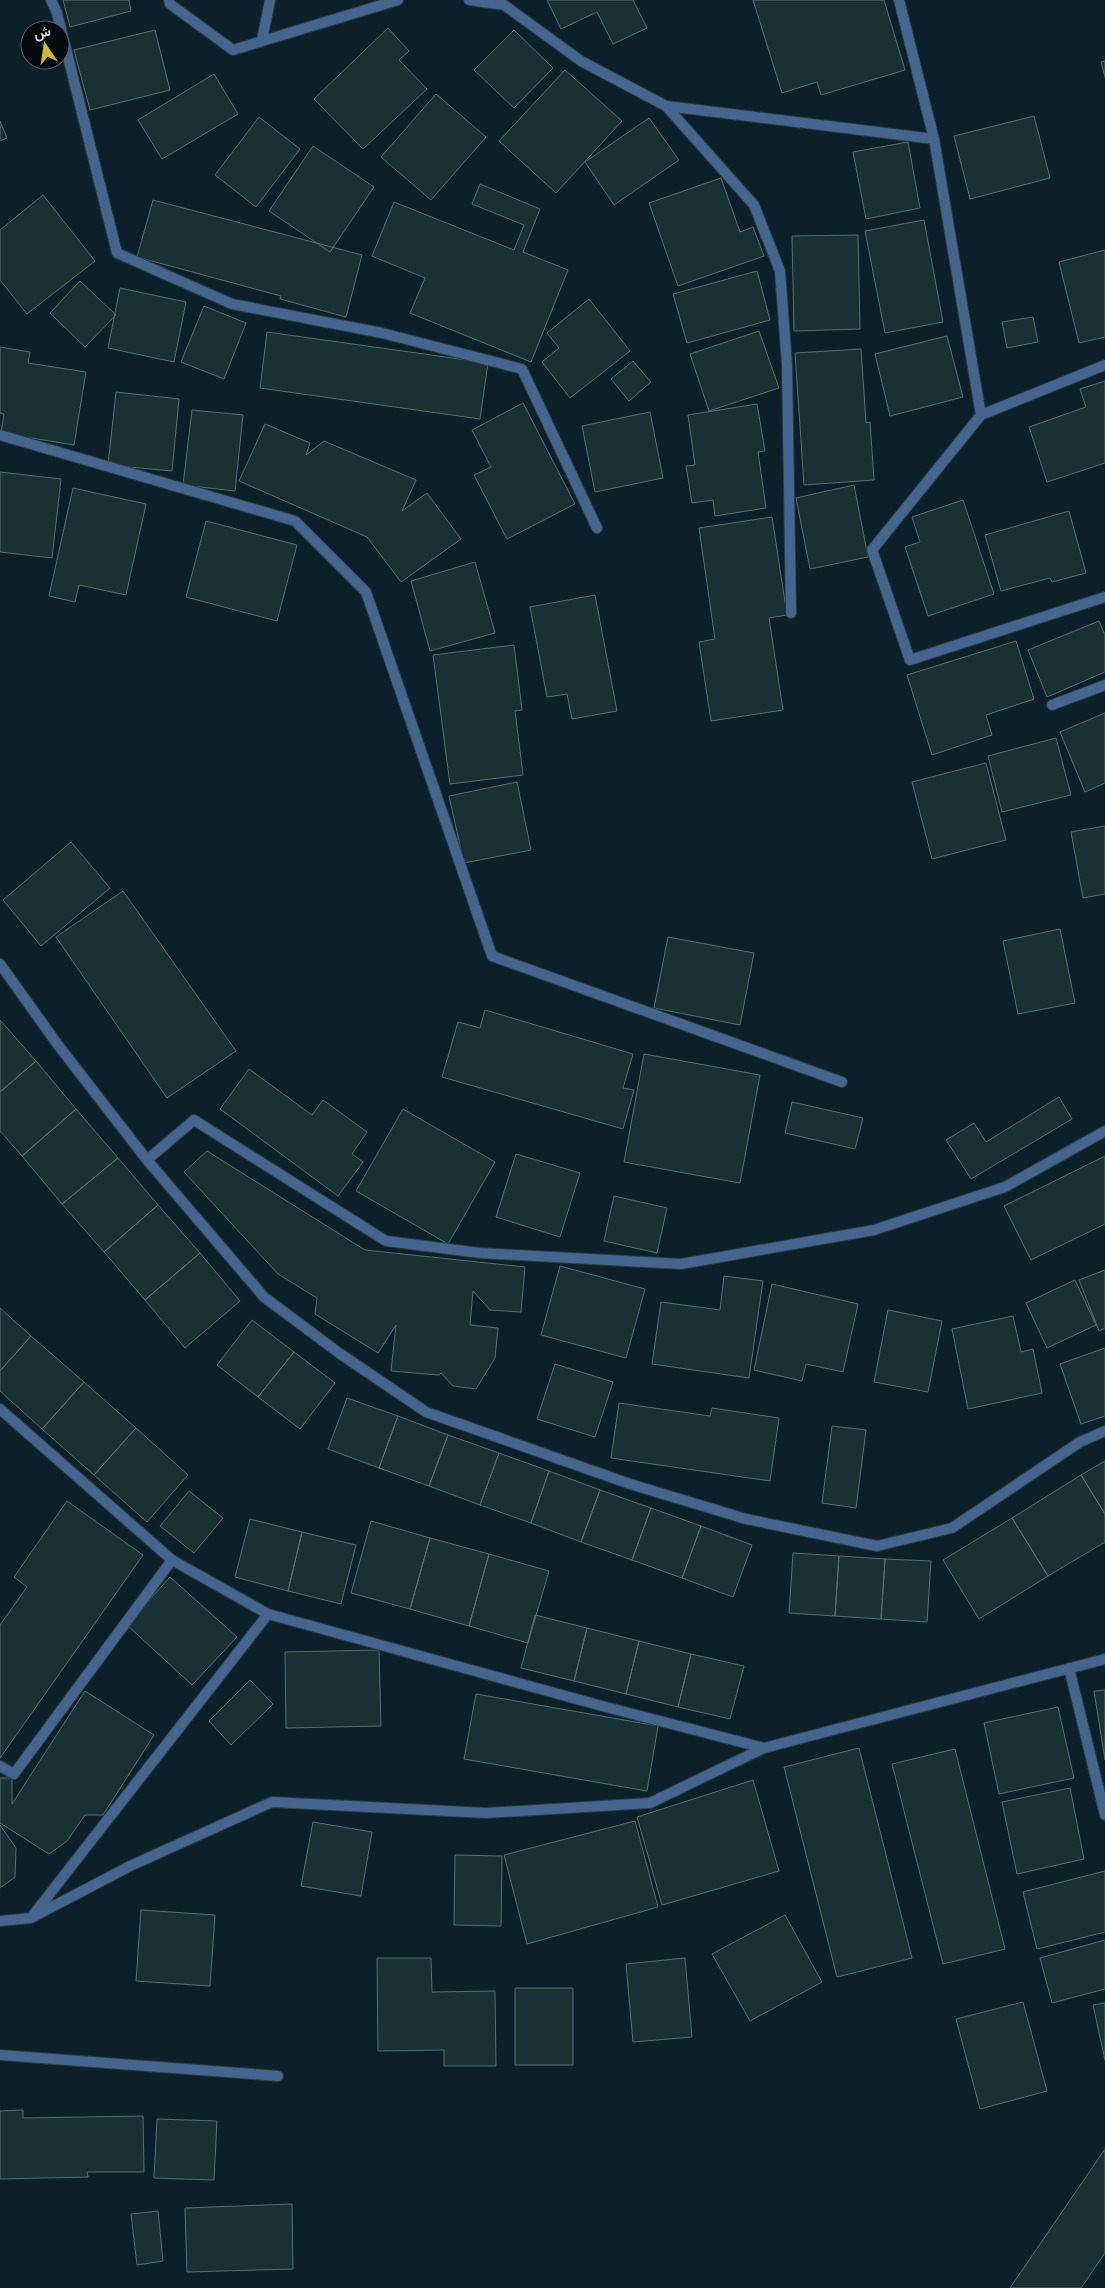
<svg xmlns="http://www.w3.org/2000/svg" width="1105" height="2288" viewBox="0 0 1105 2288" font-family="Jost,Vazirmatn,sans-serif">
	<style>
		.building { fill: #183133; stroke: #567173 }
		.lines { fill: none; stroke-linecap: round; stroke-linejoin: round }
		.street-casing { stroke: #283b43; stroke-width: 12 }
		.street { stroke: #45658e; stroke-width: 10 }
	</style>
	<rect width="100%" height="100%" fill="#0c2029"/>
	<path class="building" d="M 63,0 L 129,0 L 131,11 L 70,27 Z
		M 547,0 L 633,0 L 647,28 L 613,44 L 597,12 L 561,29 Z
		M 753,0 L 884,0 L 905,70 L 821,95 L 817,82 L 782,93 Z
		M 388,28 L 409,51 L 399,60 L 427,89 L 363,149 L 314,99 Z
		M 155,30 L 170,90 L 90,110 L 74,50 Z
		M 514,30 L 553,68 L 514,108 L 474,70 Z
		M 1105,61 L 1105,77 L 1101,62 Z
		M 565,70 L 622,121 L 556,193 L 499,141 Z
		M 214,74 L 238,114 L 162,159 L 138,120 Z
		M 436,94 L 486,137 L 431,200 L 381,157 Z
		M 1034,116 L 1050,178 L 970,199 L 954,136 Z
		M 259,117 L 300,149 L 256,207 L 215,175 Z
		M 649,118 L 679,160 L 614,205 L 585,162 Z
		M 0,121 L 7,138 L 0,141 Z
		M 908,142 L 920,208 L 866,219 L 853,152 Z
		M 313,146 L 374,187 L 330,252 L 269,211 Z
		M 721,178 L 740,232 L 753,227 L 764,256 L 678,286 L 649,203 Z
		M 480,184 L 540,209 L 523,252 L 568,270 L 531,362 L 410,313 L 425,278 L 372,256 L 394,202 L 514,250 L 524,225 L 472,204 Z
		M 43,195 L 95,261 L 27,314 L 0,280 L 0,230 Z
		M 153,200 L 362,255 L 346,317 L 280,299 L 281,296 L 137,257 Z
		M 924,220 L 943,322 L 885,333 L 865,231 Z
		M 858,235 L 860,329 L 794,331 L 792,236 Z
		M 1105,250 L 1105,337 L 1079,343 L 1059,262 Z
		M 757,271 L 770,320 L 687,343 L 673,294 Z
		M 80,281 L 116,315 L 85,347 L 50,313 Z
		M 120,288 L 186,302 L 174,362 L 108,348 Z
		M 589,299 L 630,351 L 570,398 L 542,362 L 559,348 L 547,333 Z
		M 204,306 L 246,323 L 224,379 L 181,362 Z
		M 1033,317 L 1038,342 L 1007,348 L 1002,322 Z
		M 759,331 L 779,388 L 709,411 L 690,354 Z
		M 267,332 L 488,363 L 480,419 L 260,388 Z
		M 947,336 L 963,397 L 890,416 L 875,354 Z
		M 0,347 L 30,352 L 28,363 L 86,372 L 74,445 L 1,433 L 4,414 L 0,413 Z
		M 861,349 L 866,423 L 870,422 L 874,480 L 804,485 L 795,353 Z
		M 633,361 L 651,382 L 629,401 L 611,379 Z
		M 1105,381 L 1105,463 L 1047,482 L 1029,427 L 1086,407 L 1080,389 Z
		M 116,392 L 179,399 L 172,471 L 108,465 Z
		M 523,403 L 575,504 L 507,539 L 474,475 L 491,467 L 472,430 Z
		M 757,404 L 765,451 L 758,452 L 766,508 L 715,516 L 713,500 L 692,503 L 686,466 L 695,465 L 688,415 Z
		M 192,410 L 243,415 L 235,491 L 183,485 Z
		M 650,412 L 663,478 L 595,492 L 582,426 Z
		M 265,424 L 310,443 L 306,455 L 324,441 L 416,480 L 402,511 L 427,493 L 461,539 L 401,582 L 367,537 L 239,481 Z
		M 0,472 L 61,479 L 52,558 L 0,552 Z
		M 854,485 L 868,557 L 810,569 L 796,498 Z
		M 73,488 L 146,504 L 126,595 L 79,585 L 75,602 L 49,596 Z
		M 963,500 L 994,594 L 928,616 L 905,547 L 920,542 L 912,517 Z
		M 1069,511 L 1086,573 L 1052,582 L 1050,578 L 1001,591 L 985,535 Z
		M 772,517 L 787,615 L 769,618 L 783,710 L 711,721 L 699,642 L 715,639 L 699,528 Z
		M 206,521 L 297,545 L 277,621 L 186,597 Z
		M 475,562 L 495,633 L 430,651 L 411,581 Z
		M 595,595 L 617,711 L 572,719 L 567,694 L 547,697 L 530,607 Z
		M 1099,621 L 1105,635 L 1105,672 L 1047,697 L 1028,650 Z
		M 1016,641 L 1034,699 L 986,715 L 992,735 L 932,755 L 907,675 Z
		M 514,645 L 522,710 L 515,711 L 523,775 L 450,784 L 433,655 Z
		M 1105,713 L 1105,783 L 1085,792 L 1060,732 Z
		M 1056,738 L 1071,795 L 1002,812 L 988,756 Z
		M 986,763 L 1006,840 L 932,859 L 912,782 Z
		M 517,782 L 531,850 L 464,863 L 449,796 Z
		M 1105,826 L 1105,894 L 1083,898 L 1071,832 Z
		M 71,842 L 110,888 L 41,946 L 3,900 Z
		M 123,891 L 236,1051 L 167,1098 L 56,937 Z
		M 1060,929 L 1075,1003 L 1018,1014 L 1003,941 Z
		M 668,937 L 754,953 L 740,1025 L 654,1008 Z
		M 485,1010 L 633,1054 L 623,1088 L 634,1090 L 623,1129 L 442,1077 L 458,1022 L 480,1028 Z
		M 0,1020 L 36,1061 L 0,1092 Z
		M 644,1054 L 760,1075 L 740,1183 L 624,1162 Z
		M 36,1061 L 76,1109 L 22,1156 L 0,1131 L 0,1092 Z
		M 249,1069 L 312,1115 L 323,1100 L 367,1132 L 352,1154 L 363,1162 L 338,1196 L 220,1109 Z
		M 1059,1097 L 1072,1119 L 971,1179 L 946,1140 L 974,1123 L 986,1142 Z
		M 792,1102 L 863,1118 L 855,1149 L 785,1133 Z
		M 76,1109 L 118,1158 L 62,1204 L 22,1156 Z
		M 403,1109 L 495,1162 L 448,1244 L 356,1191 Z
		M 207,1151 L 365,1250 L 525,1267 L 521,1312 L 490,1310 L 473,1291 L 470,1325 L 498,1328 L 495,1358 L 476,1389 L 453,1386 L 441,1373 L 439,1375 L 391,1371 L 396,1325 L 378,1353 L 315,1314 L 317,1298 L 278,1274 L 184,1172 Z
		M 516,1154 L 580,1173 L 560,1237 L 496,1217 Z
		M 1105,1156 L 1105,1224 L 1031,1260 L 1004,1206 Z
		M 118,1158 L 158,1205 L 104,1252 L 62,1204 Z
		M 614,1196 L 667,1208 L 657,1253 L 604,1241 Z
		M 158,1205 L 200,1253 L 145,1300 L 104,1252 Z
		M 200,1253 L 240,1301 L 185,1348 L 145,1300 Z
		M 560,1266 L 645,1289 L 626,1358 L 541,1335 Z
		M 1105,1270 L 1105,1328 L 1099,1331 L 1079,1280 Z
		M 724,1276 L 763,1281 L 749,1378 L 652,1364 L 661,1302 L 720,1310 Z
		M 1075,1280 L 1096,1325 L 1047,1348 L 1026,1303 Z
		M 772,1284 L 858,1304 L 843,1372 L 806,1364 L 802,1381 L 754,1370 Z
		M 0,1308 L 31,1336 L 0,1371 Z
		M 888,1310 L 942,1321 L 928,1392 L 874,1382 Z
		M 1013,1316 L 1021,1352 L 1033,1349 L 1042,1393 L 968,1409 L 952,1329 Z
		M 252,1320 L 294,1352 L 258,1397 L 217,1365 Z
		M 31,1336 L 84,1382 L 42,1429 L 0,1391 L 0,1371 Z
		M 1105,1348 L 1105,1416 L 1081,1424 L 1060,1364 Z
		M 294,1352 L 335,1383 L 300,1429 L 258,1397 Z
		M 555,1364 L 613,1382 L 595,1437 L 537,1419 Z
		M 84,1382 L 136,1428 L 94,1475 L 42,1429 Z
		M 347,1398 L 398,1416 L 379,1468 L 328,1449 Z
		M 619,1403 L 710,1416 L 712,1408 L 779,1418 L 770,1481 L 611,1458 Z
		M 398,1416 L 448,1435 L 429,1486 L 379,1468 Z
		M 832,1426 L 866,1430 L 856,1508 L 822,1503 Z
		M 136,1428 L 188,1475 L 147,1522 L 94,1475 Z
		M 448,1435 L 499,1453 L 480,1505 L 429,1486 Z
		M 499,1453 L 549,1471 L 531,1523 L 480,1505 Z
		M 1105,1461 L 1105,1514 L 1081,1475 Z
		M 549,1471 L 600,1490 L 581,1542 L 531,1523 Z
		M 1081,1475 L 1105,1514 L 1105,1542 L 1048,1576 L 1012,1518 Z
		M 600,1490 L 651,1508 L 632,1560 L 581,1542 Z
		M 189,1491 L 223,1518 L 194,1553 L 160,1526 Z
		M 67,1501 L 143,1555 L 0,1758 L 0,1625 L 27,1587 L 14,1577 Z
		M 651,1508 L 701,1526 L 682,1578 L 632,1560 Z
		M 1012,1518 L 1048,1576 L 979,1619 L 943,1560 Z
		M 250,1519 L 302,1532 L 288,1591 L 235,1577 Z
		M 371,1521 L 430,1538 L 410,1609 L 351,1593 Z
		M 701,1526 L 752,1545 L 733,1597 L 682,1578 Z
		M 302,1532 L 356,1545 L 341,1604 L 288,1591 Z
		M 430,1538 L 489,1554 L 469,1626 L 410,1609 Z
		M 793,1553 L 839,1556 L 835,1616 L 789,1613 Z
		M 489,1554 L 549,1571 L 528,1643 L 469,1626 Z
		M 839,1556 L 885,1559 L 881,1619 L 835,1616 Z
		M 885,1559 L 931,1561 L 927,1622 L 881,1619 Z
		M 170,1577 L 237,1637 L 192,1685 L 127,1625 Z
		M 535,1615 L 587,1628 L 574,1681 L 521,1668 Z
		M 587,1628 L 639,1641 L 626,1694 L 574,1681 Z
		M 639,1641 L 691,1654 L 678,1707 L 626,1694 Z
		M 379,1650 L 381,1726 L 286,1728 L 285,1652 Z
		M 691,1654 L 744,1666 L 730,1719 L 678,1707 Z
		M 250,1680 L 273,1704 L 231,1745 L 209,1721 Z
		M 1105,1690 L 1105,1760 L 1094,1691 Z
		M 85,1691 L 154,1735 L 103,1815 L 85,1815 L 67,1841 L 49,1854 L 0,1823 L 0,1778 L 12,1778 L 12,1804 Z
		M 476,1694 L 658,1726 L 647,1791 L 464,1759 Z
		M 1058,1707 L 1074,1778 L 999,1794 L 984,1723 Z
		M 859,1748 L 912,1958 L 837,1977 L 784,1767 Z
		M 955,1749 L 1005,1949 L 943,1964 L 892,1764 Z
		M 753,1780 L 779,1871 L 662,1905 L 637,1817 Z
		M 1070,1788 L 1084,1859 L 1017,1874 L 1002,1802 Z
		M 635,1821 L 658,1907 L 527,1944 L 504,1855 Z
		M 313,1822 L 372,1832 L 361,1896 L 301,1886 Z
		M 0,1825 L 16,1848 L 15,1877 L 0,1888 Z
		M 455,1855 L 502,1856 L 501,1926 L 454,1925 Z
		M 1105,1871 L 1105,1932 L 1037,1949 L 1023,1892 Z
		M 141,1910 L 215,1915 L 210,1986 L 136,1981 Z
		M 785,1915 L 822,1982 L 750,2021 L 712,1954 Z
		M 1105,1940 L 1105,1989 L 1052,2003 L 1040,1958 Z
		M 377,1958 L 431,1958 L 432,1992 L 495,1991 L 496,2066 L 444,2066 L 444,2050 L 378,2051 Z
		M 685,1958 L 692,2037 L 633,2042 L 626,1964 Z
		M 515,1988 L 573,1988 L 573,2065 L 515,2065 Z
		M 1023,2002 L 1047,2091 L 980,2109 L 956,2019 Z
		M 1105,2003 L 1105,2060 L 1093,2005 Z
		M 23,2110 L 23,2118 L 143,2116 L 144,2172 L 87,2172 L 88,2177 L 0,2179 L 0,2111 Z
		M 157,2119 L 217,2121 L 214,2180 L 154,2178 Z
		M 1105,2149 L 1105,2253 L 1081,2288 L 1010,2288 Z
		M 292,2204 L 293,2269 L 187,2272 L 185,2208 Z
		M 158,2211 L 163,2261 L 137,2265 L 131,2214 Z"/>
	<g class="lines">
		<g class="street-casing">
			<path id="street" d="M 51,0 L 57,13 L 117,253 L 232,304 L 382,333 L 522,369 L 597,528
				M 169,0 L 170,4 L 233,50 L 398,0
				M 469,0 L 504,5 L 581,61 L 666,106 L 934,139 L 981,415 L 1105,365
				M 899,0 L 934,139
				M 262,40 L 270,0
				M 666,106 L 754,205 L 780,271 L 787,365 L 791,613
				M 981,415 L 872,550 L 910,660 L 1105,597
				M 0,435 L 295,521 L 366,592 L 492,956 L 842,1082
				M 1052,705 L 1105,685
				M 0,964 L 58,1045 L 147,1160 L 264,1297 L 339,1353 L 426,1412 L 630,1484 L 746,1519 L 877,1546 L 952,1528 L 1080,1442 L 1105,1431
				M 147,1160 L 194,1120 L 386,1241 L 480,1253 L 681,1264 L 874,1230 L 1005,1187 L 1105,1131
				M 0,1409 L 172,1560 L 268,1614 L 34,1914
				M 268,1614 L 602,1706 L 764,1748
				M 1069,1668 L 1105,1815
				M 0,1766 L 14,1774 L 172,1560
				M 0,1921 L 31,1918 L 130,1866 L 272,1802 L 486,1813 L 650,1803 L 764,1748 L 1105,1659
				M 0,2055 L 278,2076"/>
		</g>
		<use href="#street" class="street"/>
	</g>
	<g transform="translate(45 45) rotate(347)"><circle r="24" fill="#03090d" stroke="#565f63"/>
	<path d="M0-4L9 19L0 12L-9 19Z" fill="#cfb837"/>
	<text y="-8" font-size="14" font-weight="bold" text-anchor="middle" fill="#d2dfe5">ش</text>
	</g>
</svg>
